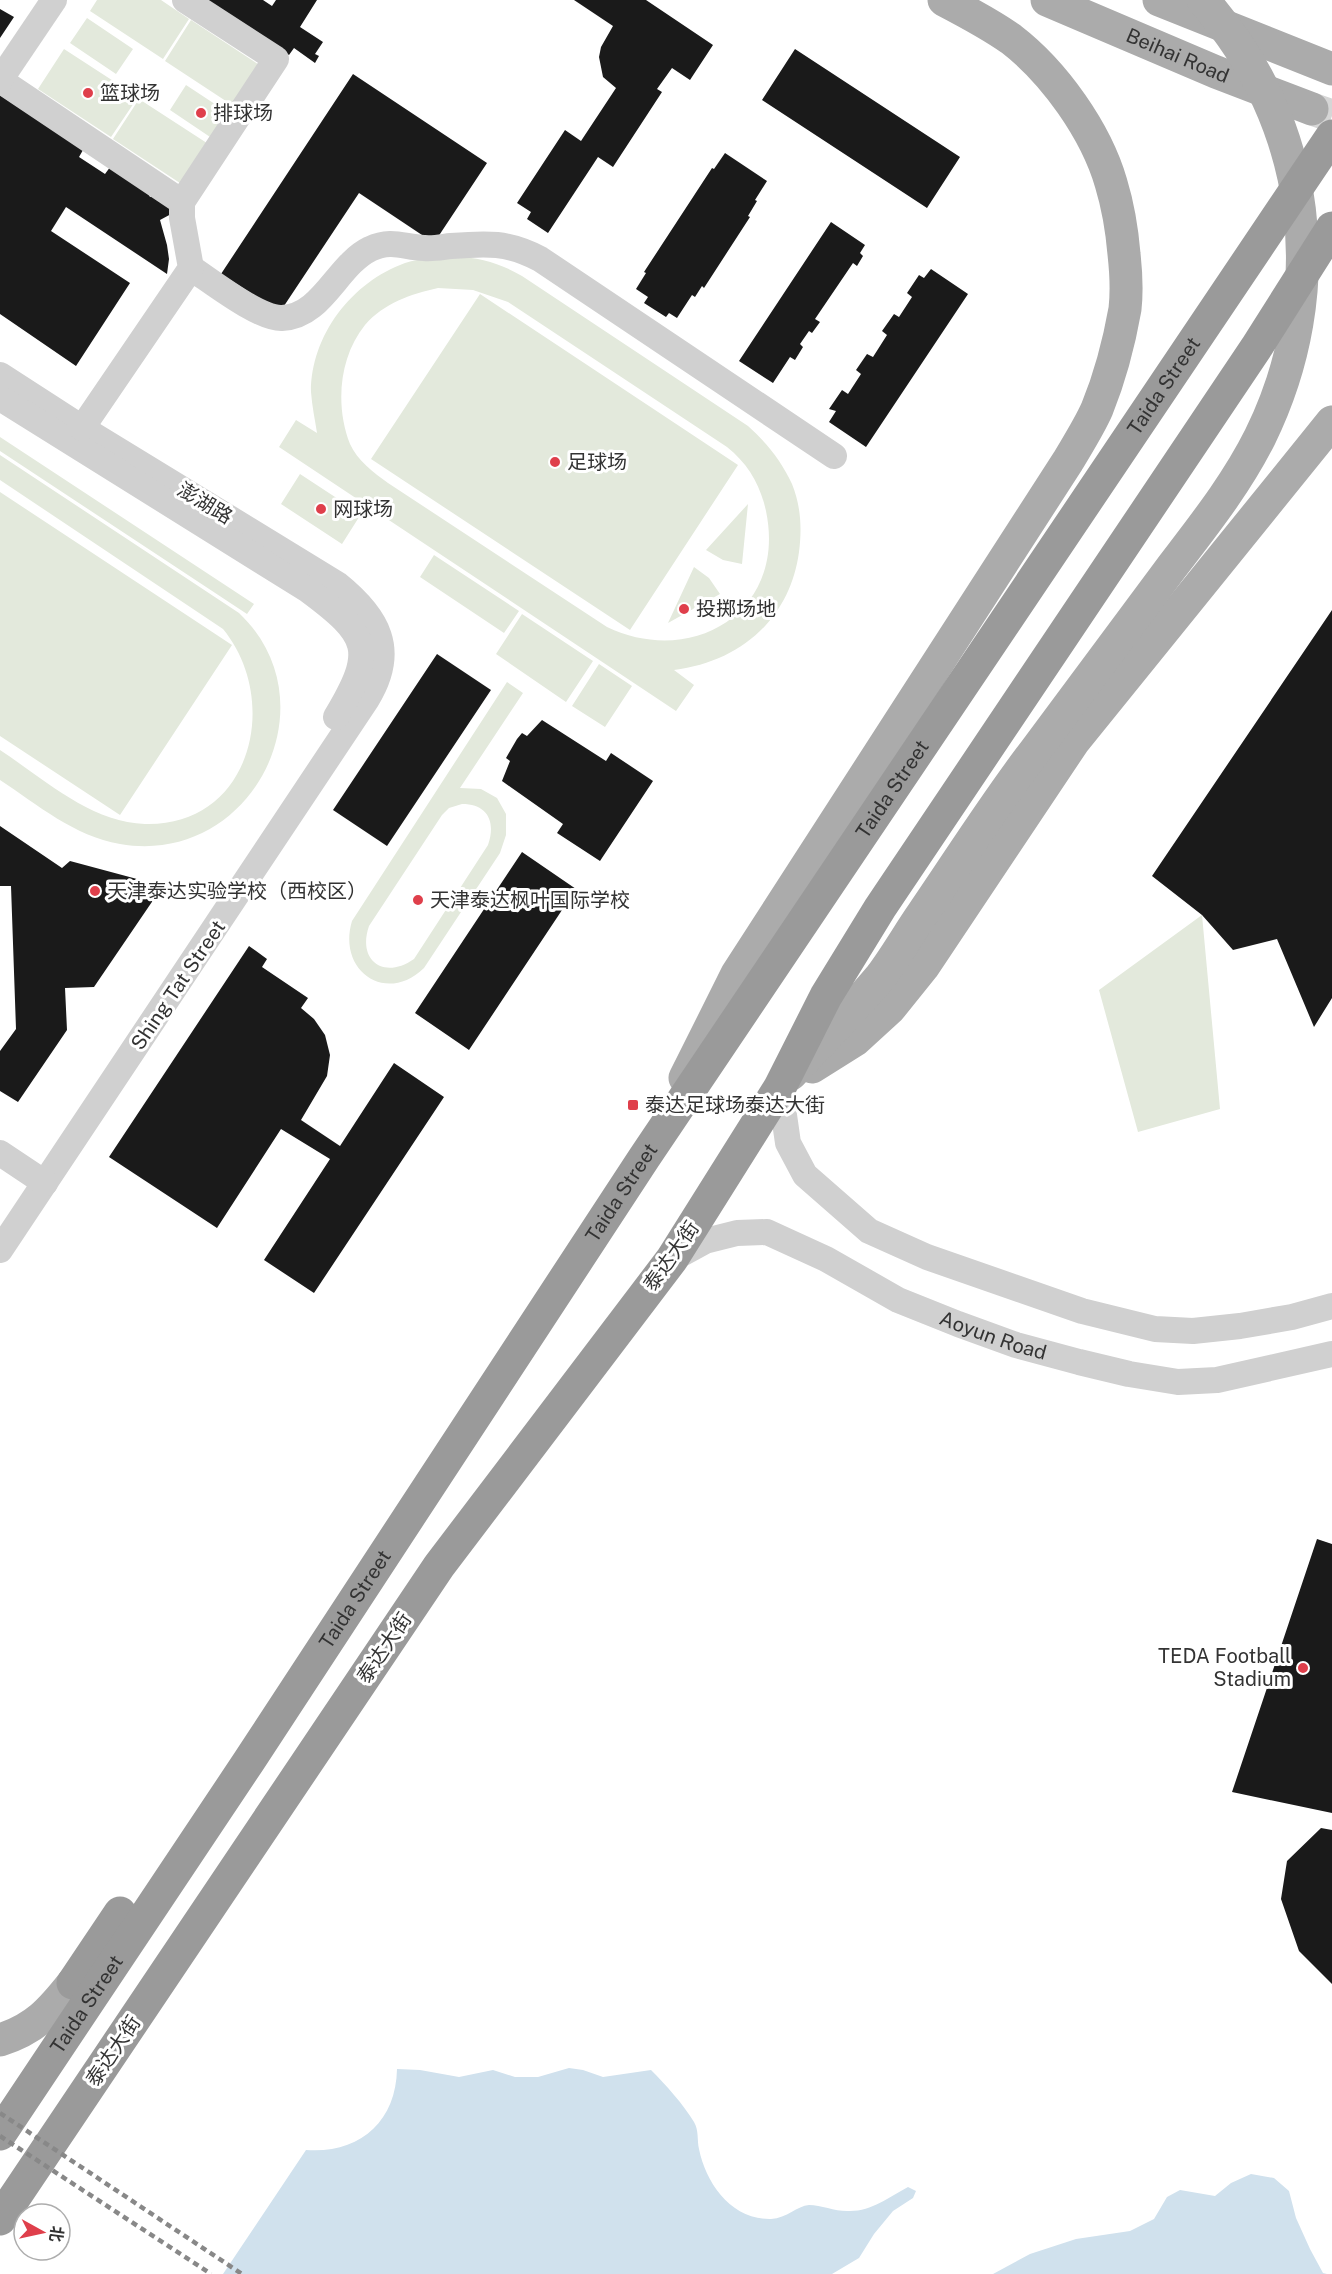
<svg xmlns="http://www.w3.org/2000/svg" width="1332" height="2274" viewBox="0 0 1332 2274" font-family="'Public Sans','Noto Sans SC',sans-serif">
	<style>
		.green { fill: #e3e9dc; fill-rule: evenodd }
		.water { fill: #d0e1ed }
		.building { fill: #1a1a1a }
		.lines { fill: none; stroke-linecap: round; stroke-linejoin: round }
		.major-tunnel { stroke: #d6d6d6; stroke-width: 33; stroke-dasharray: 33 16; stroke-linecap: butt }
		.minor { stroke: #d0d0d0; stroke-width: 26 }
		.major { stroke: #ababab; stroke-width: 33 }
		.highway { stroke: #9a9a9a; stroke-width: 33 }
		.rail { stroke: #888; stroke-width: 4.5; stroke-dasharray: 6 4.5; stroke-linecap: butt }
		.poi-dot { fill: #df3f4b; stroke: #fff; stroke-width: 2 }
		.labels { text-anchor: middle; stroke-width: 6; stroke-linejoin: round; paint-order: stroke }
		.street-label { font-size: 20px; fill: #333; stroke: #fff }
		.poi-label { font-size: 20px; fill: #333; stroke: #fff; text-anchor: start }
	</style>
	<rect width="100%" height="100%" fill="#fff"/>
	<path class="green" d="M 97,0 L 161,0 L 189,19 L 163,59 L 90,11 Z
		M 87,18 L 133,49 L 116,74 L 70,43 Z
		M 191,20 L 264,68 L 238,109 L 165,61 Z
		M 64,49 L 138,97 L 111,137 L 38,89 Z
		M 186,85 L 233,116 L 216,141 L 170,110 Z
		M 139,99 L 213,147 L 186,187 L 113,139 Z
		M 455,256 C 480,258 500,263 522,276 L 748,426 C 767,443 782,462 792,484 C 801,506 802,529 799,552 C 790,619 740,662 674,670 L 694,685 L 676,711 L 279,447 L 296,420 L 317,433 C 315,420 312,406 311,392 C 311,335 352,282 405,263 C 421,258 439,258 455,256 ZM 438,288 L 473,290 L 508,302 L 727,447 C 748,464 760,484 766,511 C 787,611 693,668 607,627 L 388,483 C 374,473 357,460 350,444 C 335,406 339,357 365,325 C 384,303 411,294 438,288 Z
		M 480,294 L 738,465 L 630,630 L 371,459 Z
		M 0,437 L 254,604 L 247,614 L 0,451 Z
		M 0,455 L 239,613 C 335,704 251,867 120,844 C 74,836 38,805 0,780 L 0,750 C 44,779 90,822 145,824 C 251,827 282,701 223,629 L 0,480 Z
		M 300,474 L 361,514 L 342,544 L 281,504 Z
		M 0,492 L 232,645 L 120,815 L 0,736 Z
		M 748,504 L 742,564 L 723,560 L 706,550 Z
		M 434,555 L 519,611 L 504,633 L 420,577 Z
		M 694,567 L 709,578 L 720,594 L 668,623 Z
		M 522,614 L 593,661 L 566,702 L 496,654 Z
		M 599,664 L 632,686 L 605,727 L 572,706 Z
		M 507,682 L 523,693 L 460,788 L 481,789 L 497,798 L 506,814 L 506,835 L 500,853 L 424,968 C 386,1005 337,971 352,921 ZM 462,804 C 488,804 496,822 488,845 L 414,959 C 384,980 357,961 369,926 L 442,815 L 449,808 Z
		M 1202,915 L 1220,1109 L 1138,1132 L 1099,990 Z"/>
	<path class="water" d="M 569,2068 L 583,2070 L 603,2077 L 651,2070 C 666,2085 683,2104 694,2122 C 699,2130 697,2141 699,2149 C 706,2184 732,2220 771,2219 C 787,2218 797,2206 809,2205 C 822,2205 836,2212 850,2211 C 872,2211 889,2197 908,2187 L 916,2191 L 913,2198 L 893,2211 L 874,2234 L 859,2258 L 832,2274 L 223,2274 L 306,2150 C 358,2154 396,2123 397,2069 L 420,2070 L 459,2077 L 493,2070 L 515,2077 L 538,2077 Z
		M 1251,2174 L 1274,2178 L 1289,2191 L 1296,2218 L 1310,2249 L 1323,2273 L 1327,2274 L 993,2274 L 1030,2254 L 1076,2239 L 1130,2231 L 1154,2219 L 1167,2197 L 1180,2190 L 1215,2196 L 1231,2183 Z"/>
	<path class="building" d="M 207,0 L 263,0 L 272,6 L 276,0 L 317,0 L 300,27 L 323,42 L 315,54 L 319,56 L 315,63 L 294,48 L 289,55 Z
		M 574,0 L 646,0 L 713,45 L 690,80 L 672,68 L 657,89 L 662,92 L 613,167 L 598,157 L 548,233 L 527,219 L 531,212 L 517,203 L 565,130 L 581,141 L 616,88 L 603,77 L 599,57 L 601,47 L 613,26 Z
		M 0,9 L 14,17 L 0,38 Z
		M 795,49 L 960,157 L 927,208 L 762,100 Z
		M 353,74 L 487,163 L 434,243 L 359,193 L 280,312 L 221,274 Z
		M 0,95 L 83,150 L 79,157 L 105,174 L 116,159 L 146,189 L 150,197 L 163,191 L 173,213 L 160,220 L 167,245 L 169,259 L 167,274 L 66,207 L 51,231 L 130,283 L 76,366 L 0,314 Z
		M 725,153 L 767,181 L 755,200 L 757,201 L 748,216 L 750,217 L 704,288 L 702,286 L 695,297 L 692,295 L 677,318 L 669,313 L 666,317 L 644,303 L 648,297 L 636,289 L 646,273 L 644,272 L 712,168 L 714,169 Z
		M 831,222 L 865,245 L 860,253 L 863,256 L 857,266 L 853,263 L 815,319 L 820,322 L 812,333 L 809,331 L 800,344 L 803,347 L 795,360 L 790,357 L 773,383 L 739,361 Z
		M 931,269 L 968,294 L 866,447 L 829,422 L 836,411 L 829,409 L 842,390 L 848,394 L 861,374 L 856,370 L 867,354 L 873,357 L 887,335 L 882,331 L 894,314 L 899,317 L 912,297 L 907,293 L 919,275 L 924,278 Z
		M 1332,610 L 1332,998 L 1314,1027 L 1277,939 L 1233,950 L 1202,915 L 1152,876 Z
		M 437,654 L 491,690 L 387,846 L 333,810 Z
		M 542,720 L 606,761 L 611,753 L 653,781 L 600,861 L 557,833 L 563,824 L 502,781 L 510,761 L 506,758 L 517,739 L 522,733 L 527,736 Z
		M 0,826 L 62,868 L 70,861 L 137,879 L 158,893 L 94,987 L 65,988 L 67,1030 L 18,1102 L 0,1091 L 0,1051 L 16,1029 L 11,886 L 0,886 Z
		M 522,852 L 576,889 L 469,1050 L 415,1013 Z
		M 249,946 L 267,959 L 262,967 L 308,998 L 301,1008 L 314,1019 L 325,1035 L 330,1055 L 327,1076 L 301,1120 L 340,1146 L 394,1063 L 444,1097 L 314,1293 L 264,1260 L 330,1159 L 281,1129 L 217,1228 L 109,1157 Z
		M 1317,1539 L 1332,1544 L 1332,1813 L 1232,1792 Z
		M 1321,1828 L 1332,1830 L 1332,1984 L 1299,1951 L 1281,1899 L 1287,1861 Z"/>
	<g class="lines">
		<path class="major-tunnel" d="M 1312,109 L 1332,116"/>
		<g class="minor">
			<path d="M 0,80 L 182,202"/>
			<path d="M 0,80 L 54,0"/>
			<path d="M 191,268 C 211,281 259,319 282,318 C 322,317 337,265 370,249 C 392,239 403,247 424,248 C 433,249 442,247 451,246 C 487,243 508,242 540,259 L 834,456"/>
			<path d="M 0,375 L 82,428 L 337,584 C 378,617 397,650 367,699 L 0,1250"/>
			<path d="M 0,398 L 308,590 C 370,636 376,650 336,717"/>
			<path d="M 82,428 L 191,268 L 182,218 L 182,202 L 276,59 L 185,0"/>
			<path d="M 780,1087 L 788,1143 L 805,1175 L 869,1231 L 927,1257 L 1082,1311 L 1155,1329 L 1193,1331 L 1240,1326 L 1292,1317 L 1332,1306"/>
			<path d="M 0,1153 L 45,1183"/>
			<path id="s1" d="M 672,1259 L 705,1241 L 737,1233 L 767,1232 L 826,1259 L 898,1300 L 958,1324 L 1016,1345 L 1079,1362 L 1129,1374 L 1178,1382 L 1217,1380 L 1332,1354"/>
		</g>
		<g class="major">
			<path id="s2" d="M 1047,0 L 1216,72 L 1312,109"/>
			<path d="M 1159,0 L 1332,69"/>
			<path d="M 812,1067 L 855,1040 L 890,1008 L 923,967 L 1074,741 L 1332,422"/>
			<path d="M 791,1074 C 821,1041 853,1010 881,976 C 896,956 909,933 923,913 C 960,859 995,803 1035,751 C 1080,690 1125,629 1171,568 C 1203,526 1236,485 1260,437 C 1332,290 1312,123 1203,0"/>
			<path d="M 685,1078 L 737,974 L 1068,461 C 1078,444 1089,427 1097,409 C 1110,377 1119,343 1125,309 C 1127,291 1126,272 1124,254 C 1122,230 1118,206 1111,183 C 1096,131 1054,72 1011,39 C 990,24 967,12 944,0"/>
			<path d="M 0,2040 C 35,2029 51,2011 73,1983"/>
		</g>
		<g class="highway">
			<path d="M 73,1983 L 120,1913"/>
			<path id="s3" d="M 0,2134 L 249,1761 L 644,1158 L 1332,136"/>
			<path d="M 0,2219 L 439,1566 L 672,1259 L 780,1087 L 826,996 L 880,908 L 1256,348 L 1332,228"/>
		</g>
		<path class="rail" d="M 0,2113 L 242,2274
			M 0,2136 L 211,2274"/>
	</g>
	<g class="poi-dot">
		<circle cx="88" cy="93" r="6"/>
		<circle cx="201" cy="113" r="6"/>
		<circle cx="555" cy="462" r="6"/>
		<circle cx="321" cy="509" r="6"/>
		<circle cx="684" cy="609" r="6"/>
		<circle cx="95" cy="891" r="6"/>
		<circle cx="418" cy="900" r="6"/>
		<rect x="627" y="1099" width="12" height="12" rx="3"/>
		<circle cx="1303" cy="1668" r="6"/>
	</g>
	<g class="labels">
		<g class="street-label">
			<text dy="7" stroke="none"><textPath href="#s2" startOffset="142">Beihai Road</textPath></text>
			<text dy="7" stroke="none"><textPath href="#s3" startOffset="2100">Taida Street</textPath></text>
			<text transform="translate(205 503) rotate(31)" y="7">澎湖路</text>
			<text dy="7" stroke="none"><textPath href="#s3" startOffset="1614">Taida Street</textPath></text>
			<text transform="translate(178 985) rotate(-56)" y="7">Shing Tat Street</text>
			<text dy="7" stroke="none"><textPath href="#s3" startOffset="1128">Taida Street</textPath></text>
			<text transform="translate(671 1256) rotate(-55)" y="7">泰达大街</text>
			<text dy="7" stroke="none"><textPath href="#s1" startOffset="350">Aoyun Road</textPath></text>
			<text dy="7" stroke="none"><textPath href="#s3" startOffset="642">Taida Street</textPath></text>
			<text transform="translate(384 1648) rotate(-56)" y="7">泰达大街</text>
			<text dy="7" stroke="none"><textPath href="#s3" startOffset="156">Taida Street</textPath></text>
			<text transform="translate(113 2051) rotate(-56)" y="7">泰达大街</text>
		</g>
		<g class="poi-label">
			<text x="100" y="100">篮球场</text>
			<text x="213" y="120">排球场</text>
			<text x="567" y="469">足球场</text>
			<text x="333" y="516">网球场</text>
			<text x="696" y="616">投掷场地</text>
			<text x="107" y="898">天津泰达实验学校（西校区）</text>
			<text x="430" y="907">天津泰达枫叶国际学校</text>
			<text x="645" y="1112">泰达足球场泰达大街</text>
			<text x="1291" y="1663" text-anchor="end">TEDA Football<tspan x="1291" dy="23">Stadium</tspan></text>
		</g>
	</g>
	<g transform="translate(42 2232) rotate(98)"><circle r="28" fill="#ffffff" stroke="#adadad" stroke-width="1.5"/>
	<path d="M0-4.5L10 22L0 15L-10 22Z" fill="#df3f4b"/>
	<text y="-9" font-size="16" font-weight="bold" text-anchor="middle" fill="#333333">北</text>
	</g>
</svg>
